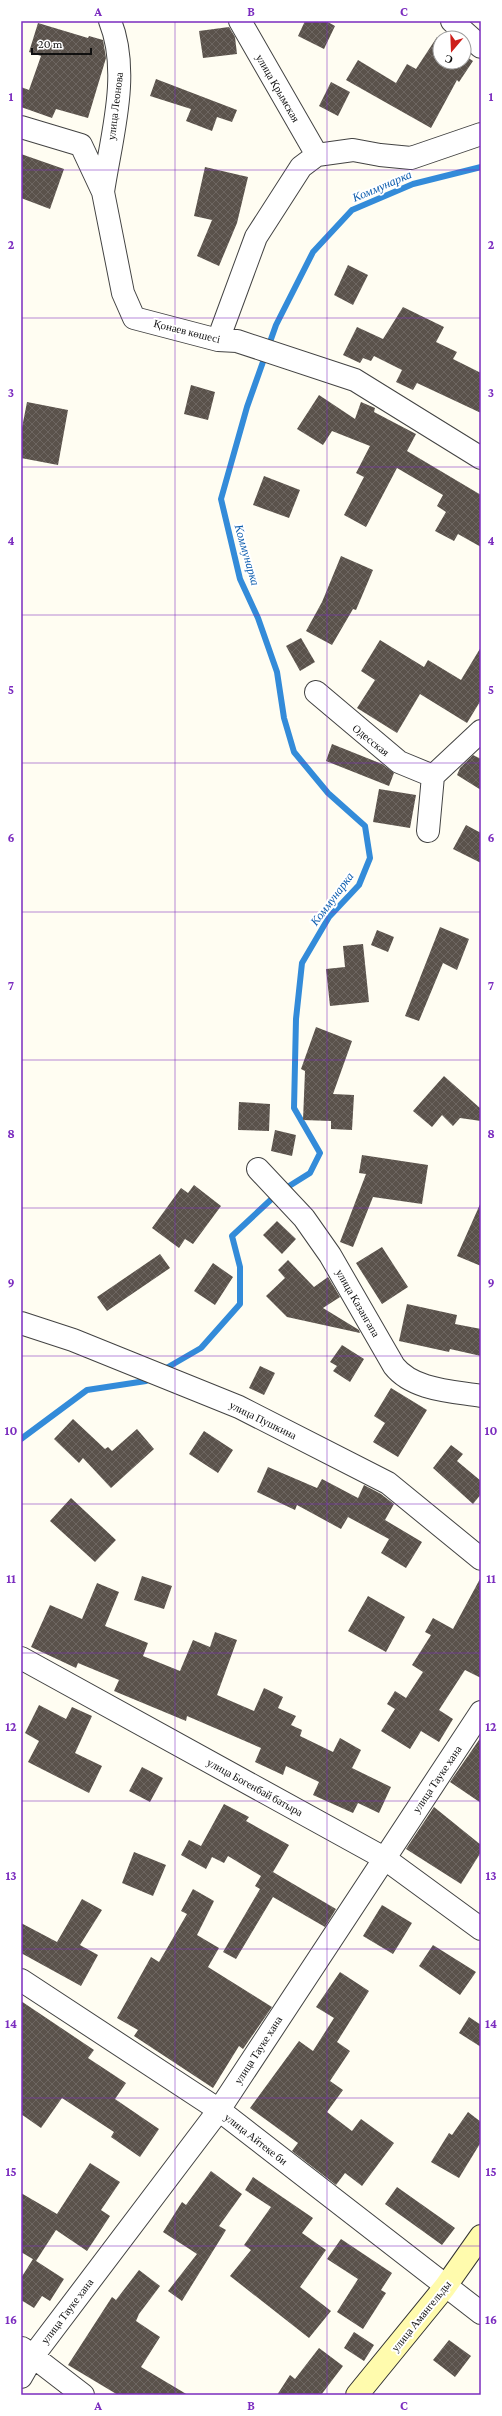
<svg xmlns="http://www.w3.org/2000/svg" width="502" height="2416" viewBox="0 0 502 2416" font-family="'Crimson Pro',serif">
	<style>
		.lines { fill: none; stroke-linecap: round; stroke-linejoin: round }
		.stream { stroke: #338bd9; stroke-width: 6 }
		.building { fill: url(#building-cross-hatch) }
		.street-casing { stroke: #434343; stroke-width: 24 }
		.secondary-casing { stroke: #323232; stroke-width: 24 }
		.street { stroke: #fff; stroke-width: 22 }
		.secondary { stroke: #fffbad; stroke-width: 22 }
		.grid { fill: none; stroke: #7b2cbf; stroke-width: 1; stroke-opacity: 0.55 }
		.labels { text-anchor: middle; stroke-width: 4; stroke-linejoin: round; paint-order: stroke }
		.street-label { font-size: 11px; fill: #101010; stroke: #fff }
		.water-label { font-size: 12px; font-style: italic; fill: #0d5dae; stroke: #fff }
		.neatline { fill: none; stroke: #7b2cbf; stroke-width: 1.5 }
		.grid-label { font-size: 13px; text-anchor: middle; font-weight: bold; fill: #7b2cbf }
	</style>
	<defs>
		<pattern id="building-cross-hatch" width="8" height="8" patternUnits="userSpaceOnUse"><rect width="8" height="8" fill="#5a524b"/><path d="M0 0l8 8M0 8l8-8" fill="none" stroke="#6d6661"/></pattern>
	</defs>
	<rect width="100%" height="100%" fill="#fffdf2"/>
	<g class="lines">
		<path class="stream" d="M 163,1370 L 201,1348 L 240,1304 L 240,1267 L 232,1236 L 278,1193 L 310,1173 L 320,1153 L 294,1108 L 296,1019 L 302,963 L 329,917 L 359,885 L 370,858 L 365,826 L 328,793 L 294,752 L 284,718 L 277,672 L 258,618 L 240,579 L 221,499 L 247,407 L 276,325 L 313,252 L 352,210 L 413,184 L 481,167
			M 21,1439 L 87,1390 L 146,1381 L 152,1377"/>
	</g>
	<path class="building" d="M 305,21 L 326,21 L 335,26 L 324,49 L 298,36 Z
		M 38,23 L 88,38 L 89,36 L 103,40 L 106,58 L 88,118 L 56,109 L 52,118 L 21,107 L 21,87 L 29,90 L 41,56 L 29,52 Z
		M 229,27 L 235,37 L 237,54 L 203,58 L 199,31 Z
		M 437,37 L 440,39 L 440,62 L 464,62 L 464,55 L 473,61 L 459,82 L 457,80 L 431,128 L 346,80 L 358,60 L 396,83 L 407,64 L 416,69 Z
		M 156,79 L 237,110 L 232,122 L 217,117 L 212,131 L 186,121 L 191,109 L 150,96 Z
		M 331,82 L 350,92 L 338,116 L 319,106 Z
		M 21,154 L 64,169 L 50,209 L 21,198 Z
		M 205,167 L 248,177 L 237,223 L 219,266 L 197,256 L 212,220 L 194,216 Z
		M 348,265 L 368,275 L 353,305 L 334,295 Z
		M 403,307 L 444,327 L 436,342 L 457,352 L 453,359 L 481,373 L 481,413 L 417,383 L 413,390 L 396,382 L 402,370 L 374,356 L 371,361 L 363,358 L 360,363 L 343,355 L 357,327 L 383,339 Z
		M 191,385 L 215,392 L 208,420 L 184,414 Z
		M 319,395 L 355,419 L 361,402 L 375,408 L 374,412 L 416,434 L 407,451 L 481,495 L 481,547 L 458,534 L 454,541 L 435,531 L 446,512 L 437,506 L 443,495 L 397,468 L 366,527 L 344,515 L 364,477 L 356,473 L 370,446 L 332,431 L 323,445 L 297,429 Z
		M 27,402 L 68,410 L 58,465 L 21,458 L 21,433 Z
		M 264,476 L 300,490 L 289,518 L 253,505 Z
		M 341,556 L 373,570 L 356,610 L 353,609 L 332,645 L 306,631 L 322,602 Z
		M 301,638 L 315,662 L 300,671 L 286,646 Z
		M 380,640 L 424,667 L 428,660 L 461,680 L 481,647 L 481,700 L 467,723 L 420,694 L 397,733 L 357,708 L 375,680 L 361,671 Z
		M 332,744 L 382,764 L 394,773 L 389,786 L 326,761 Z
		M 473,755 L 481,759 L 481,790 L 457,775 L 460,768 Z
		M 379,789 L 416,795 L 410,828 L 373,822 Z
		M 466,825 L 481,833 L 481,863 L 453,849 Z
		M 440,927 L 469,939 L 457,970 L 443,963 L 419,1021 L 405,1016 Z
		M 377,930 L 394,937 L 388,952 L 371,945 Z
		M 363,944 L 369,1002 L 330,1006 L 326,969 L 345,967 L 343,946 Z
		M 316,1027 L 352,1041 L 333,1094 L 354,1095 L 352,1130 L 331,1129 L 331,1121 L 303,1120 L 305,1071 L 301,1069 Z
		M 444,1076 L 481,1109 L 481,1121 L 460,1118 L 453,1126 L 442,1115 L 432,1127 L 413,1111 Z
		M 239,1102 L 270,1104 L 269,1131 L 238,1130 Z
		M 275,1130 L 296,1135 L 292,1156 L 271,1151 Z
		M 362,1155 L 428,1165 L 422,1204 L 373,1197 L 353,1247 L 340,1242 L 366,1174 L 359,1173 Z
		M 194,1185 L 221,1206 L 193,1244 L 185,1239 L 179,1248 L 152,1228 L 181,1188 L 188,1193 Z
		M 481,1202 L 481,1266 L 457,1256 Z
		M 277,1221 L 296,1239 L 282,1254 L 263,1235 Z
		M 382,1247 L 408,1287 L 382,1304 L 356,1263 Z
		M 160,1254 L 170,1268 L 107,1311 L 97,1297 Z
		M 288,1260 L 314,1287 L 328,1277 L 340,1297 L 323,1308 L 359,1330 L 360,1333 L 287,1317 L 266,1296 L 285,1278 L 278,1270 Z
		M 213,1263 L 233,1277 L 215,1305 L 194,1291 Z
		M 407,1304 L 457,1315 L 455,1324 L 481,1329 L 481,1356 L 450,1349 L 449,1352 L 399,1341 Z
		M 342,1345 L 364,1359 L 350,1382 L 333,1371 L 337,1366 L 330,1362 Z
		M 260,1366 L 275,1373 L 264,1395 L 249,1388 Z
		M 391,1388 L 427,1410 L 398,1457 L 373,1442 L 385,1423 L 374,1416 Z
		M 73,1419 L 105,1449 L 108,1447 L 112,1451 L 137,1429 L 154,1449 L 111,1488 L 83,1458 L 79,1463 L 54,1439 Z
		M 204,1431 L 233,1450 L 218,1473 L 189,1454 Z
		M 451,1445 L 463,1454 L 457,1461 L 481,1481 L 481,1494 L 473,1504 L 433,1468 Z
		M 268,1467 L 317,1488 L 322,1479 L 358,1498 L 364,1485 L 381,1494 L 394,1504 L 385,1520 L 422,1542 L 406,1568 L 381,1553 L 389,1539 L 348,1517 L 341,1529 L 297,1505 L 295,1510 L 257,1492 Z
		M 71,1498 L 116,1540 L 95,1562 L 50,1521 Z
		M 142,1576 L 172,1586 L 164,1609 L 134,1600 Z
		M 481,1577 L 481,1678 L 465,1670 L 439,1710 L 453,1719 L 439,1742 L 421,1731 L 410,1749 L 381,1731 L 395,1709 L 387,1704 L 395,1691 L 406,1698 L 423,1672 L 412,1665 L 431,1635 L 425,1632 L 433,1618 L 453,1629 Z
		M 97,1583 L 119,1592 L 105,1626 L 148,1643 L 143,1656 L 180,1671 L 193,1640 L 210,1647 L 215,1632 L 237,1640 L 217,1695 L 254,1711 L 264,1688 L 283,1697 L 278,1708 L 296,1716 L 291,1725 L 302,1730 L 300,1736 L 333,1752 L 340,1738 L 361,1750 L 352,1768 L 391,1787 L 379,1813 L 358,1803 L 353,1813 L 313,1795 L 319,1782 L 286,1766 L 283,1775 L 255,1762 L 261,1748 L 187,1716 L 186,1721 L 114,1691 L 119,1680 L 78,1663 L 76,1668 L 31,1647 L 50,1605 L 82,1619 Z
		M 368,1596 L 405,1617 L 386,1652 L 348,1631 Z
		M 39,1705 L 66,1719 L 72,1707 L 92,1716 L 75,1753 L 102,1766 L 89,1793 L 28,1762 L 39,1741 L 25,1733 Z
		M 481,1737 L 481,1803 L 450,1782 Z
		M 142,1767 L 163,1778 L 150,1802 L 129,1791 Z
		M 224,1804 L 249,1817 L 246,1821 L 289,1845 L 273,1872 L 336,1909 L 325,1927 L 273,1897 L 236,1959 L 223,1952 L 260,1889 L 255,1886 L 261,1876 L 228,1856 L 224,1863 L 212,1857 L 206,1869 L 181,1855 L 189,1840 L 201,1846 Z
		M 434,1807 L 481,1845 L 481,1852 L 461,1884 L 406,1849 Z
		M 134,1852 L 166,1865 L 153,1896 L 122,1883 Z
		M 193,1889 L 214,1901 L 197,1935 L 219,1948 L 208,1967 L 272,2007 L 243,2049 L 239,2046 L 213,2088 L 134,2036 L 138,2030 L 117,2018 L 151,1957 L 159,1962 L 187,1914 L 181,1911 Z
		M 82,1899 L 102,1910 L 80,1945 L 98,1955 L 81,1986 L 21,1953 L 21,1923 L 57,1942 Z
		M 382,1905 L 412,1923 L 393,1954 L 363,1936 Z
		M 433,1945 L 476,1972 L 460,1995 L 419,1966 Z
		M 340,1972 L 369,1991 L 337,2042 L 350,2051 L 330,2081 L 343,2090 L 327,2112 L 352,2131 L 361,2119 L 394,2143 L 362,2186 L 345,2173 L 336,2185 L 292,2151 L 298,2143 L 250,2108 L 299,2041 L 313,2051 L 334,2018 L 316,2007 Z
		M 21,2001 L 94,2050 L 88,2058 L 126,2083 L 115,2099 L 159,2129 L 140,2157 L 111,2137 L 114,2132 L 62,2098 L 41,2128 L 21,2114 Z
		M 469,2017 L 481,2025 L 481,2047 L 459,2033 Z
		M 468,2112 L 481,2122 L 481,2142 L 459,2178 L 431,2162 L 449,2133 L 452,2135 Z
		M 90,2163 L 120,2182 L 101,2210 L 110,2216 L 87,2251 L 56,2230 L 36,2261 L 21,2252 L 21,2193 L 57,2214 Z
		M 211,2171 L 242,2194 L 219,2226 L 226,2230 L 182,2301 L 168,2291 L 197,2254 L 163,2232 L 182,2202 L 186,2205 Z
		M 253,2177 L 313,2218 L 302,2233 L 326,2250 L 300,2287 L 331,2311 L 309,2338 L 230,2276 L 251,2250 L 244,2245 L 271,2207 L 245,2190 Z
		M 397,2187 L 455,2228 L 442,2245 L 385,2204 Z
		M 341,2239 L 392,2273 L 381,2290 L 386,2293 L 363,2329 L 337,2312 L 358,2279 L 327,2259 Z
		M 33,2259 L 64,2279 L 50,2301 L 42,2296 L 34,2308 L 21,2300 L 21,2278 Z
		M 139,2270 L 160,2286 L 139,2314 L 136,2321 L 160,2337 L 141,2367 L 188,2395 L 118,2395 L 68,2365 L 112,2297 L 116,2300 Z
		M 354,2332 L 374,2345 L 364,2361 L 344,2348 Z
		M 449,2340 L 471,2356 L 455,2377 L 433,2360 Z
		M 319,2348 L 343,2366 L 321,2395 L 277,2395 L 290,2375 L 295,2379 Z"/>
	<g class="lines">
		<g class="street-casing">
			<path id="street" d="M 240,21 L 317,155
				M 452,21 L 481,47
				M 21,127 L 81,145 L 103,192 L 123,293 L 134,318 L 218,340 L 237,341 L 355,380 L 481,458
				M 103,192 C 111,138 131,73 110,21
				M 218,340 L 256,237 L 301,167 L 317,155 L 353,150 L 380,155 L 411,158 L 481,134
				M 316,692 L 399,762 L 433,776
				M 428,831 L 433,776 L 481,731
				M 258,1169 L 304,1218 L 330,1255 L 394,1366 C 413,1390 451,1391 481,1396
				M 21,1323 L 73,1340 L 239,1407 L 388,1483 L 481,1559
				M 21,1658 L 384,1858 L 481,1929
				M 21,1980 L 219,2110 L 481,2313
				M 22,2348 L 83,2395
				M 21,2377 L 33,2356 L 219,2110 L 481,1712"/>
		</g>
		<g class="secondary-casing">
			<path id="secondary" d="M 357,2395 L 445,2287 L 481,2236"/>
		</g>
		<use href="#street" class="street"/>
		<use href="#secondary" class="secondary"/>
	</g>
	<path class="grid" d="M 175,21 L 175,2395M 327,21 L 327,2395M 21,170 L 481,170M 21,318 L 481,318M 21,467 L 481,467M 21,615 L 481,615M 21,763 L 481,763M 21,912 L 481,912M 21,1060 L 481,1060M 21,1208 L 481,1208M 21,1356 L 481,1356M 21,1504 L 481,1504M 21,1653 L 481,1653M 21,1801 L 481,1801M 21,1949 L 481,1949M 21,2098 L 481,2098M 21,2246 L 481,2246"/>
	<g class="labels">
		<g class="street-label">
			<text transform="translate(278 88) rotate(60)" y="4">улица Крымская</text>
			<text transform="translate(115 106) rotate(-83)" y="4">улица Леонова</text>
			<text transform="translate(187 331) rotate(14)" y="4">Қонаев көшесі</text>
			<text transform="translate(371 740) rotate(39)" y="4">Одесская</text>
			<text transform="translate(358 1303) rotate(60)" y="4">улица Казангапа</text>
			<text transform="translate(263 1420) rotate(26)" y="4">улица Пушкина</text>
			<text transform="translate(437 1779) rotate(-56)" y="4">улица Тауке хана</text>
			<text transform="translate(255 1787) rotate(29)" y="4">улица Богенбай батыра</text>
			<text transform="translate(258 2050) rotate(-57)" y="4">улица Тауке хана</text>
			<text transform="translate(256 2139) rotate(38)" y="4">улица Айтеке би</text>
			<text transform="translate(67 2311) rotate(-53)" y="4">улица Тауке хана</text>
			<text transform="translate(421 2316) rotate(-51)" y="4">улица Амангельды</text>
		</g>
		<g class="water-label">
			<text transform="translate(382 186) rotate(-23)" y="4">Коммунарка</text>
			<text transform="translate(247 555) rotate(74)" y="4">Коммунарка</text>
			<text transform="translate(332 899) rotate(-53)" y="4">Коммунарка</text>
		</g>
	</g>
	<rect width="502" height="2416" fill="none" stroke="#ffffff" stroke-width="44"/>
	<g transform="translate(452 50) rotate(199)"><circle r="19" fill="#ffffff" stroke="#9f9f9f"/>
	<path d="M0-3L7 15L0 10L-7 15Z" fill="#cd1e1a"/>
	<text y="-6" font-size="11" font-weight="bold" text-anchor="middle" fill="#101010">С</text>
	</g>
	<path d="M32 48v6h59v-6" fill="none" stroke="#101010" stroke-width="2"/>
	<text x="38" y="48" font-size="12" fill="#101010" stroke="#ffffff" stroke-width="3" paint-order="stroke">20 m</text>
	<rect x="22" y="22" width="458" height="2372" class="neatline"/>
	<g class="grid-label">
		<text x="98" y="16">A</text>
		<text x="251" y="16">B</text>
		<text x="404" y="16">C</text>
		<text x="11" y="101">1</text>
		<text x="491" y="101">1</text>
		<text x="11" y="249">2</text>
		<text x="491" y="249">2</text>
		<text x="11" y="397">3</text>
		<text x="491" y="397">3</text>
		<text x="11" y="545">4</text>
		<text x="491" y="545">4</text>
		<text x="11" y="694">5</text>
		<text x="491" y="694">5</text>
		<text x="11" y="842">6</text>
		<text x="491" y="842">6</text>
		<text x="11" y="990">7</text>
		<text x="491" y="990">7</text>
		<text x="11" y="1138">8</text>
		<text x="491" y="1138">8</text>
		<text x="11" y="1287">9</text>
		<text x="491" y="1287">9</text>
		<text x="11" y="1435">10</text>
		<text x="491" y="1435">10</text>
		<text x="11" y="1583">11</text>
		<text x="491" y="1583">11</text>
		<text x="11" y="1731">12</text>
		<text x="491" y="1731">12</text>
		<text x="11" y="1880">13</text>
		<text x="491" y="1880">13</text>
		<text x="11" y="2028">14</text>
		<text x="491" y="2028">14</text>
		<text x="11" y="2176">15</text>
		<text x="491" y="2176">15</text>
		<text x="11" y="2324">16</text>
		<text x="491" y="2324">16</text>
		<text x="98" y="2410">A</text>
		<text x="251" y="2410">B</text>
		<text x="404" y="2410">C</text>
	</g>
</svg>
